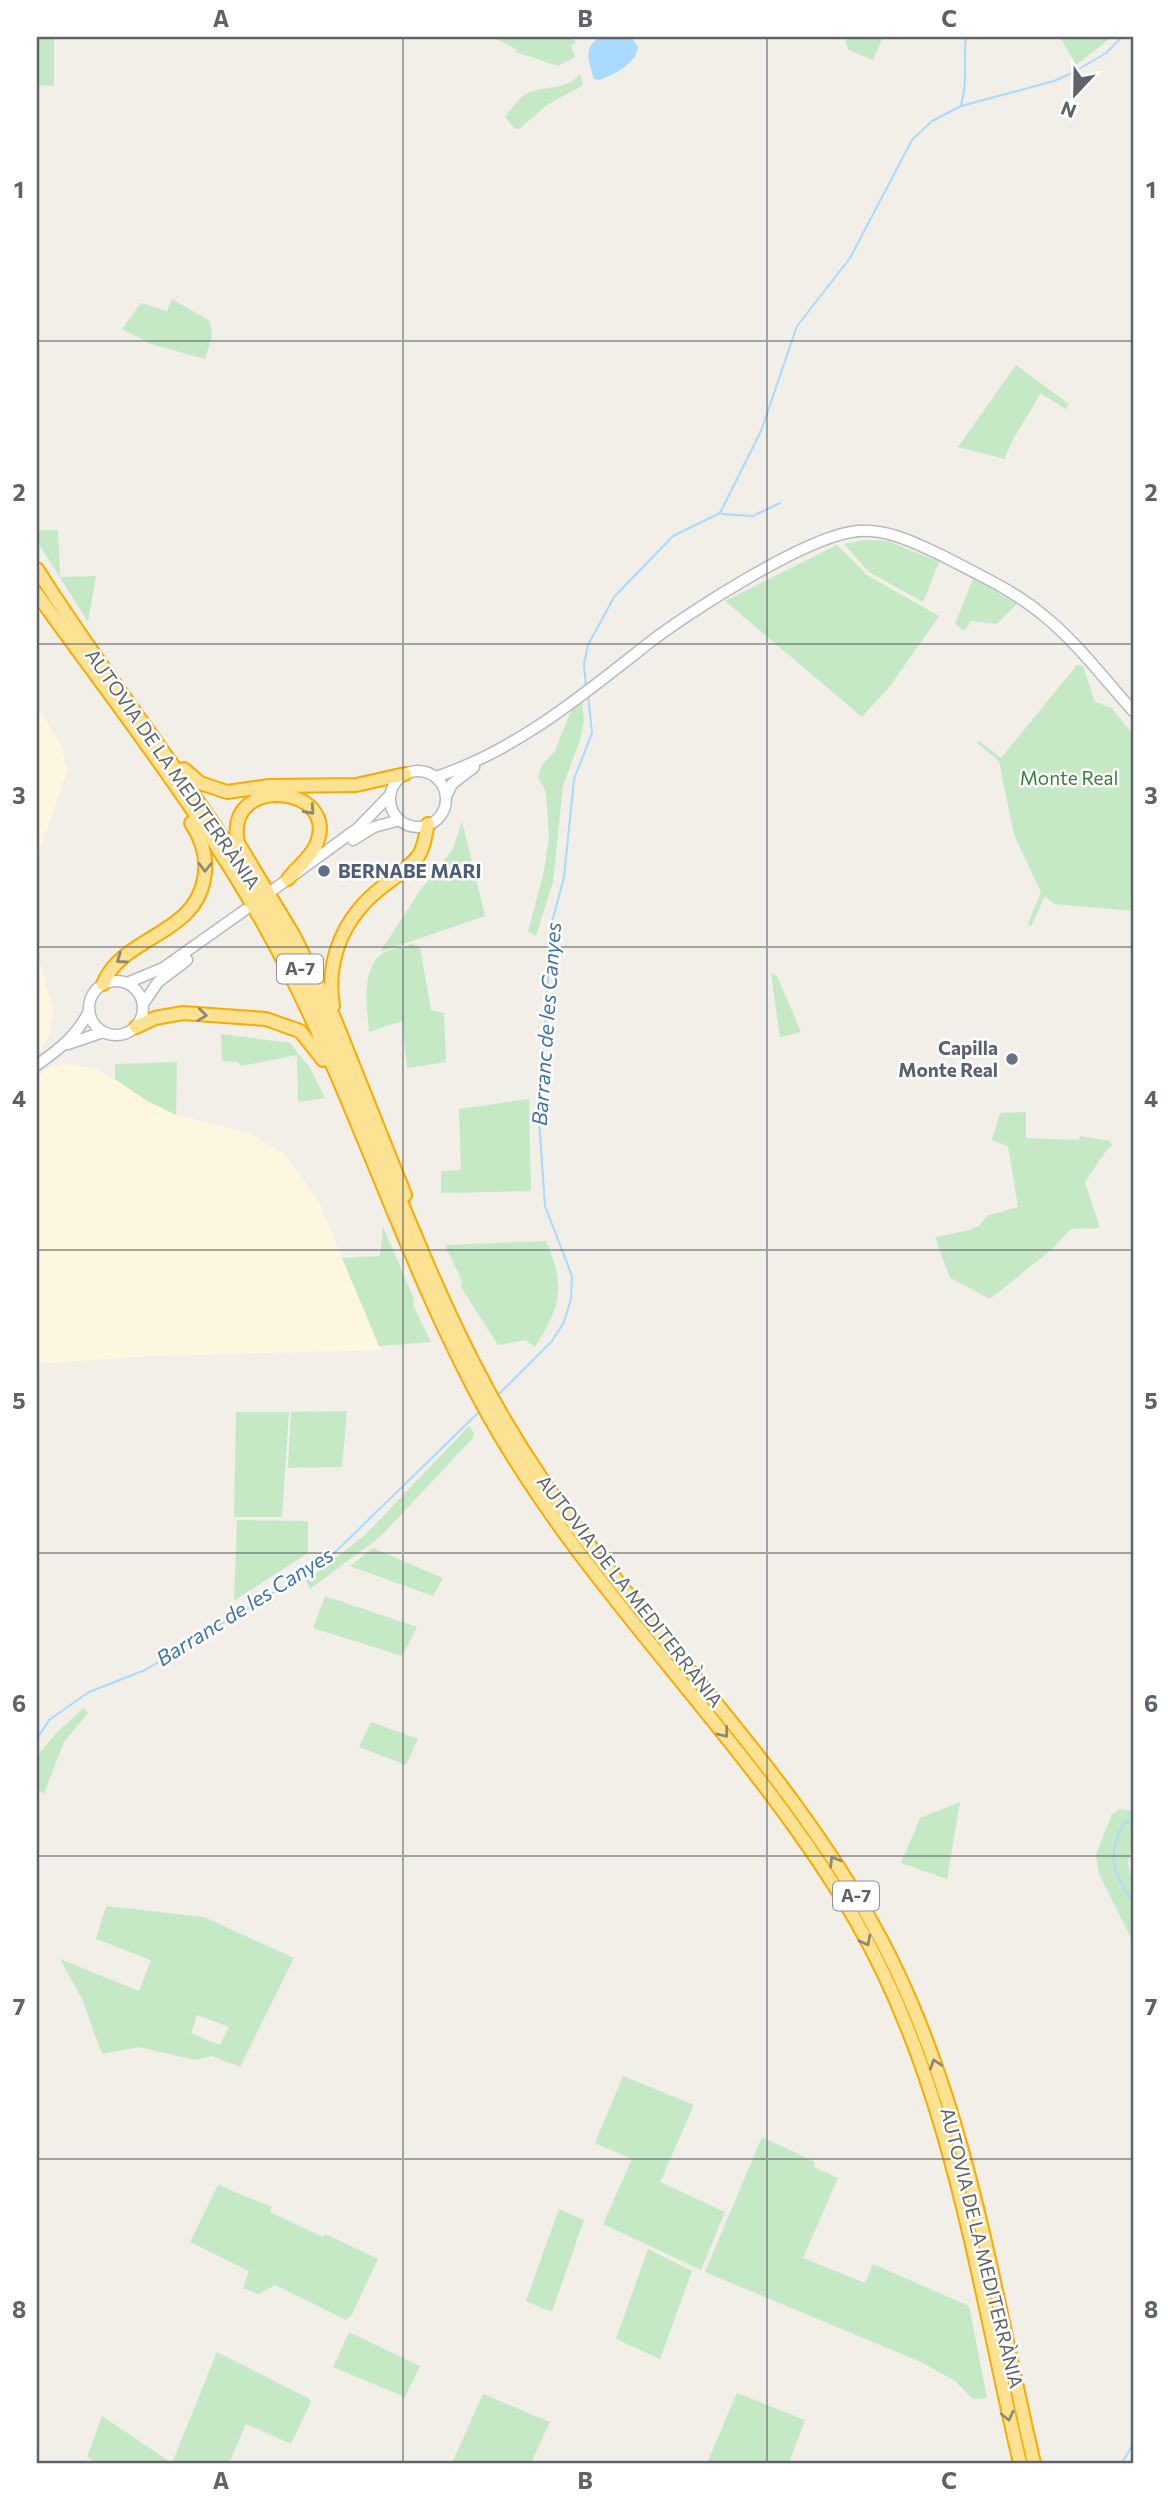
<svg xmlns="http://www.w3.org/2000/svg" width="1170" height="2500" viewBox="0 0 1170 2500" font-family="Commissioner,sans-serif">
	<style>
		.commercial { fill: #fef7e0 }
		.green { fill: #c5e8c5; fill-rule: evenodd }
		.water { fill: #aadaff }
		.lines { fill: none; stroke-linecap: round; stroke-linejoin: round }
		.stream { stroke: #aadaff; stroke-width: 2 }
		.secondary-casing { stroke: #b6babf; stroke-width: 13 }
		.highway-casing { stroke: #f9ab00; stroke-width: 16 }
		.secondary { stroke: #fff; stroke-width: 10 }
		.highway { stroke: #fde293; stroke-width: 12 }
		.oneway { stroke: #8e8975 }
		.grid { fill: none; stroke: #5f6368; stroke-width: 2; stroke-opacity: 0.55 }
		.service-dot { fill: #5c6f8a; stroke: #fff; stroke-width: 2.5 }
		.worship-dot { fill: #6b7280; stroke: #fff; stroke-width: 2.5 }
		.labels { text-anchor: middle; stroke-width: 5; stroke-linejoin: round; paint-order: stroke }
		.shield { fill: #fff; stroke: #8f9295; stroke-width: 2 }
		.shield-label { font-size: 18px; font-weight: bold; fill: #5f6368 }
		.street-label { font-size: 19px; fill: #5f6368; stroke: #fff }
		.park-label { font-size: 19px; fill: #348238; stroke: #fff }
		.service-label { font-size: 19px; font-weight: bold; fill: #4e5e75; stroke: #fff; text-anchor: start }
		.worship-label { font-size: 19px; font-weight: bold; fill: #5b616d; stroke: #fff; text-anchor: end }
		.water-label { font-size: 21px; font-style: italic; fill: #4174aa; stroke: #fff }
		.neatline { fill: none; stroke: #5f6368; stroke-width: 2.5 }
		.grid-label { font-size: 23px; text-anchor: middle; font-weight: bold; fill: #5f6368 }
	</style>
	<rect width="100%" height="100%" fill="#f1efe8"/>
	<path class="commercial" d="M 37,707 L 62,747 L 67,771 L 37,858 Z
		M 37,951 L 53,1009 L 49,1036 L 37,1056 Z
		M 62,1064 L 95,1068 L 176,1115 L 249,1133 L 285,1154 L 318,1200 L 381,1350 L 150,1356 L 37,1364 L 37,1076 L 49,1067 Z"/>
	<path class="green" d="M 37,37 L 54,37 L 54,86 L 37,85 Z
		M 492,37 L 571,37 L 576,42 L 571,46 L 575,57 L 558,66 L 516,52 L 516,49 Z
		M 848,37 L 883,37 L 873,60 L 849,50 L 845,42 Z
		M 1060,37 L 1112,37 L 1076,65 Z
		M 580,74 L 583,85 L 547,105 L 519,129 L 514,128 L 505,117 C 510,111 517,101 523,96 C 541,84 566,92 580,74 Z
		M 172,299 L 210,321 L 212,336 L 205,359 L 151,344 L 122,329 L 141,303 L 167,311 Z
		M 1016,365 L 1069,404 L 1066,409 L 1040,393 C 1031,413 1009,441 1005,459 L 958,447 Z
		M 37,530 L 58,530 L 60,577 L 96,576 L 88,622 L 37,541 Z
		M 864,540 L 888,541 L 939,562 L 923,602 L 869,572 L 844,544 Z
		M 837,545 L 867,575 L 939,616 L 890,686 L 862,717 L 725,601 Z
		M 973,579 L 1017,604 L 997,624 L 971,621 L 964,631 L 955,624 Z
		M 1077,665 L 1083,666 L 1095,702 L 1112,708 L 1133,735 L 1133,911 L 1054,904 L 1045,896 L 1031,926 L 1028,924 L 1041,892 L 1014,835 L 999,761 L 977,743 L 979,741 L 1001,758 Z
		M 582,703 L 584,721 L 580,740 L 563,786 L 553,882 L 536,936 L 528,932 L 544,871 L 549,838 L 546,792 L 538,777 L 542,765 L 555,751 L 571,711 Z
		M 462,821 L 485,916 L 380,952 L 419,892 L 453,849 Z
		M 412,944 L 420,947 L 431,1010 L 444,1013 L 446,1062 L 407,1068 L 402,1021 L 369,1032 C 367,1010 362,975 377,958 C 383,950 403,947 412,944 Z
		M 771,973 L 777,976 L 801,1032 L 780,1037 Z
		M 221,1034 L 290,1043 L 310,1068 L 325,1098 L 298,1102 L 297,1055 L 241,1066 L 238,1062 L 222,1061 Z
		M 177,1062 L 176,1115 L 147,1101 L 115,1079 L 115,1064 Z
		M 529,1099 L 531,1191 L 441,1193 L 441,1171 L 461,1170 L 459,1109 Z
		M 1026,1112 L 1026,1138 L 1079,1140 L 1080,1136 L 1110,1141 L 1112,1146 L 1106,1151 L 1085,1182 L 1100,1228 L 1071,1229 L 1052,1249 L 990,1299 L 950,1278 L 935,1237 L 970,1230 L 979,1226 L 987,1216 L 1018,1207 L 1008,1146 L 992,1140 L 1000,1113 Z
		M 383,1227 L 414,1299 L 413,1305 L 431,1342 L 379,1346 L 342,1258 L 380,1256 Z
		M 546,1241 C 566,1286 561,1306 535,1347 L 525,1340 L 498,1345 L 461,1287 L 462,1281 L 445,1245 Z
		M 347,1411 L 342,1467 L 288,1468 L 291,1412 Z
		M 236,1412 L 289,1412 L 282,1517 L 234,1517 Z
		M 469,1426 L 474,1433 L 473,1438 L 380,1537 L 310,1589 L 306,1581 L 365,1535 Z
		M 237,1520 L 308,1521 L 308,1553 L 234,1601 Z
		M 373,1548 L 443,1578 L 433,1596 L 350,1566 Z
		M 325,1596 L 417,1627 L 402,1656 L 313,1628 Z
		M 84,1708 L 88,1713 L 64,1742 L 44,1794 L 37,1789 L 37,1756 L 57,1732 Z
		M 371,1722 L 418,1739 L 406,1765 L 359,1747 Z
		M 960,1802 L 947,1879 L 901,1863 L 920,1818 Z
		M 1120,1809 L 1133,1811 L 1133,1840 L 1128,1863 L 1133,1886 L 1133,1942 L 1099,1874 L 1096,1855 L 1112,1814 Z
		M 106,1906 L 204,1917 L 294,1958 L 240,2067 L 212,2056 L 195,2060 L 139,2047 L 102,2054 L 82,1999 L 60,1959 L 139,1991 L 151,1960 L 96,1939 ZM 197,2015 L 229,2027 L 220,2045 L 191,2033 Z
		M 623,2076 L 694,2105 L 660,2182 L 725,2212 L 701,2270 L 603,2224 L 632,2159 L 595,2143 Z
		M 762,2137 L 815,2162 L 814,2167 L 838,2178 L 803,2258 L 865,2283 L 873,2264 L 969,2306 L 987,2398 L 973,2399 L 955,2381 L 921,2362 L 705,2272 Z
		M 218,2185 L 272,2207 L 270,2212 L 323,2237 L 325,2234 L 378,2259 L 351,2316 L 346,2320 L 275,2285 L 259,2294 L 243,2288 L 249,2271 L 190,2242 Z
		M 559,2209 L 584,2220 L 552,2312 L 526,2301 Z
		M 648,2249 L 692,2271 L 660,2359 L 616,2339 Z
		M 349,2332 L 420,2366 L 405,2397 L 333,2367 Z
		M 217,2352 L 308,2398 L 311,2402 L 291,2444 L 246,2424 L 229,2463 L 96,2463 L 87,2457 L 102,2416 L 172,2463 Z
		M 737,2393 L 805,2420 L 789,2463 L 707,2463 Z
		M 483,2394 L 550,2422 L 531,2463 L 452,2463 Z"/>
	<path class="water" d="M 600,37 L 631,37 L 638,47 C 636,64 614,75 599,80 L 594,79 C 589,62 582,48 600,37 Z"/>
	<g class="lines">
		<path class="stream" d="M 961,105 C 968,83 963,59 966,37
			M 722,514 L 753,516 L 780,503
			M 586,687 L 584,664 L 588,645 L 614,597 L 673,536 L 720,513 L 761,431 L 797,326 L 850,258 L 912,140 L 932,121 L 961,106 L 1054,81 L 1072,73 L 1106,53 L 1122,37
			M 497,1396 L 552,1341 L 564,1322 L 571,1299 L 572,1276 L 545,1206 L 539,1120 L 552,922 L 564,877 L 574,779 L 592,733 L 588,695
			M 37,1739 L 49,1720 L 89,1692 L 145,1670 L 326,1561 L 480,1411
			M 1133,1819 L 1123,1824 C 1106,1858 1113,1871 1133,1902
			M 1122,2463 L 1133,2444"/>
		<g class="secondary-casing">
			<path id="secondary" d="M390 799a28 28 0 1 1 56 0a28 28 0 1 1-56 0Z
				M 436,777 C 516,750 579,698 645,646 C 687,613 808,535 858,531 C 889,529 915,543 943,556 C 977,574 1013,590 1043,615 C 1077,642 1104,679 1133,711
				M 446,796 L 452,784 L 474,767
				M 353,840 L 374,827 L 400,820
				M 273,890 L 358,828 L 390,795
				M89 1008a27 27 0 1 1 54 0a27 27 0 1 1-54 0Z
				M 127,983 L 163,968 L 245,910
				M 143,1004 L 158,982 L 187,960
				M 68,1044 L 103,1032
				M 37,1065 C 58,1050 77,1036 89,1011"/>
		</g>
		<g class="highway-casing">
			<path id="highway" d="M 37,569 C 122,704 227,825 300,968 C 375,1117 421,1279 507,1424 C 611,1599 765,1737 867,1914 C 964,2081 990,2278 1034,2463
				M 37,594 C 126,718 224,840 292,978 C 364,1122 411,1277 490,1418 C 591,1598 751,1741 856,1921 C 951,2085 977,2281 1020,2463
				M 184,769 L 200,783 L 227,792 L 269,786 L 356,785 L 405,774
				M 288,879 C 297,867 310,858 316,845 C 342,785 223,773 238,843 L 294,936 L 335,1020 L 405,1195
				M 103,984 C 122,936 194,936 204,879 C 208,859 203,841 191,823
				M 333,1006 C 325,958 345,916 382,887 C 395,877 409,868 419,855 C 425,845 425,835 428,824
				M 136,1027 L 155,1018 L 183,1013 L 266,1019 L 300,1031 L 323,1060"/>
		</g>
		<use href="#secondary" class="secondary"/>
		<use href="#highway" class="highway"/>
	</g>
	<defs><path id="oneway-chevron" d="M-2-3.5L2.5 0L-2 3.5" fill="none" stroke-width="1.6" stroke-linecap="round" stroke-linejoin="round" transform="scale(1.75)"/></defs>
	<g class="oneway">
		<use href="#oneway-chevron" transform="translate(310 810) rotate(48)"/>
		<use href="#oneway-chevron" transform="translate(205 867) rotate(92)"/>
		<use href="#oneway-chevron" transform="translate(121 959) rotate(145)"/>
		<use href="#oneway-chevron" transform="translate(202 1015) rotate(7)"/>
		<use href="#oneway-chevron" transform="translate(724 1733) rotate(52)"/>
		<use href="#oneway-chevron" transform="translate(834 1861) rotate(-122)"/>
		<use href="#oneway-chevron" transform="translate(866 1941) rotate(63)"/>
		<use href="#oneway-chevron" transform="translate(935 2064) rotate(-108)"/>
		<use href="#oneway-chevron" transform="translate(1008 2416) rotate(77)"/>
	</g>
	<path class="grid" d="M 403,37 L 403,2463M 767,37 L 767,2463M 37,341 L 1133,341M 37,644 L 1133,644M 37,947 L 1133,947M 37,1250 L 1133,1250M 37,1553 L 1133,1553M 37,1856 L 1133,1856M 37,2159 L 1133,2159"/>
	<circle class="service-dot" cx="324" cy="871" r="7"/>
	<circle class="worship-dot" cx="1012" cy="1059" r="7"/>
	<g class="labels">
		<g class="shield">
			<rect x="277" y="954.5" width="46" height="29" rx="5"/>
			<rect x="833" y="1881.5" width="46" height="29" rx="5"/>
		</g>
		<g class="shield-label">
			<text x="300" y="975">A-7</text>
			<text x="856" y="1902">A-7</text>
		</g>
		<g class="street-label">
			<text transform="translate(173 769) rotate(55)" y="7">AUTOVIA DE LA MEDITERRÀNIA</text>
			<text transform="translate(630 1591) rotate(52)" y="7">AUTOVIA DE LA MEDITERRÀNIA</text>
			<text transform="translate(982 2248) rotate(76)" y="7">AUTOVIA DE LA MEDITERRÀNIA</text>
		</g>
		<g class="park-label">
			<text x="1069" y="785">Monte Real</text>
		</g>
		<g class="service-label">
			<text x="338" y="878">BERNABE MARI</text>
		</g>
		<g class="worship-label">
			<text x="998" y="1055">Capilla<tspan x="998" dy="22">Monte Real</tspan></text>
		</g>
		<g class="water-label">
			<text transform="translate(547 1024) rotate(-86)" y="7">Barranc de les Canyes</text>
			<text transform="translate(245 1607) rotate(-32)" y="7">Barranc de les Canyes</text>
		</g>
	</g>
	<rect width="1170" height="2500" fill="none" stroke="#ffffff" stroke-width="77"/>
	<g transform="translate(1075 94) rotate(202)" stroke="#ffffff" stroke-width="5" paint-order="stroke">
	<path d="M0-5L12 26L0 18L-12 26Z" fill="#5f6368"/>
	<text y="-10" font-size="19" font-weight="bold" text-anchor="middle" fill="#5f6368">N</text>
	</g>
	<rect x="38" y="38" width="1094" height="2424" class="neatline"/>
	<g class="grid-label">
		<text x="221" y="27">A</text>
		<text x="585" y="27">B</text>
		<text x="949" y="27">C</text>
		<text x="19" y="198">1</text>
		<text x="1151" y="198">1</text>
		<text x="19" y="501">2</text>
		<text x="1151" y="501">2</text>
		<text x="19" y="804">3</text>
		<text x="1151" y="804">3</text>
		<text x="19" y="1107">4</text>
		<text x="1151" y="1107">4</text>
		<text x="19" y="1409">5</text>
		<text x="1151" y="1409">5</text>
		<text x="19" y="1712">6</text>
		<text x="1151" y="1712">6</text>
		<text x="19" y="2015">7</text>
		<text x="1151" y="2015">7</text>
		<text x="19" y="2318">8</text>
		<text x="1151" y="2318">8</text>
		<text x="221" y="2489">A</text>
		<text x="585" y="2489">B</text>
		<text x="949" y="2489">C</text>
	</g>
</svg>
